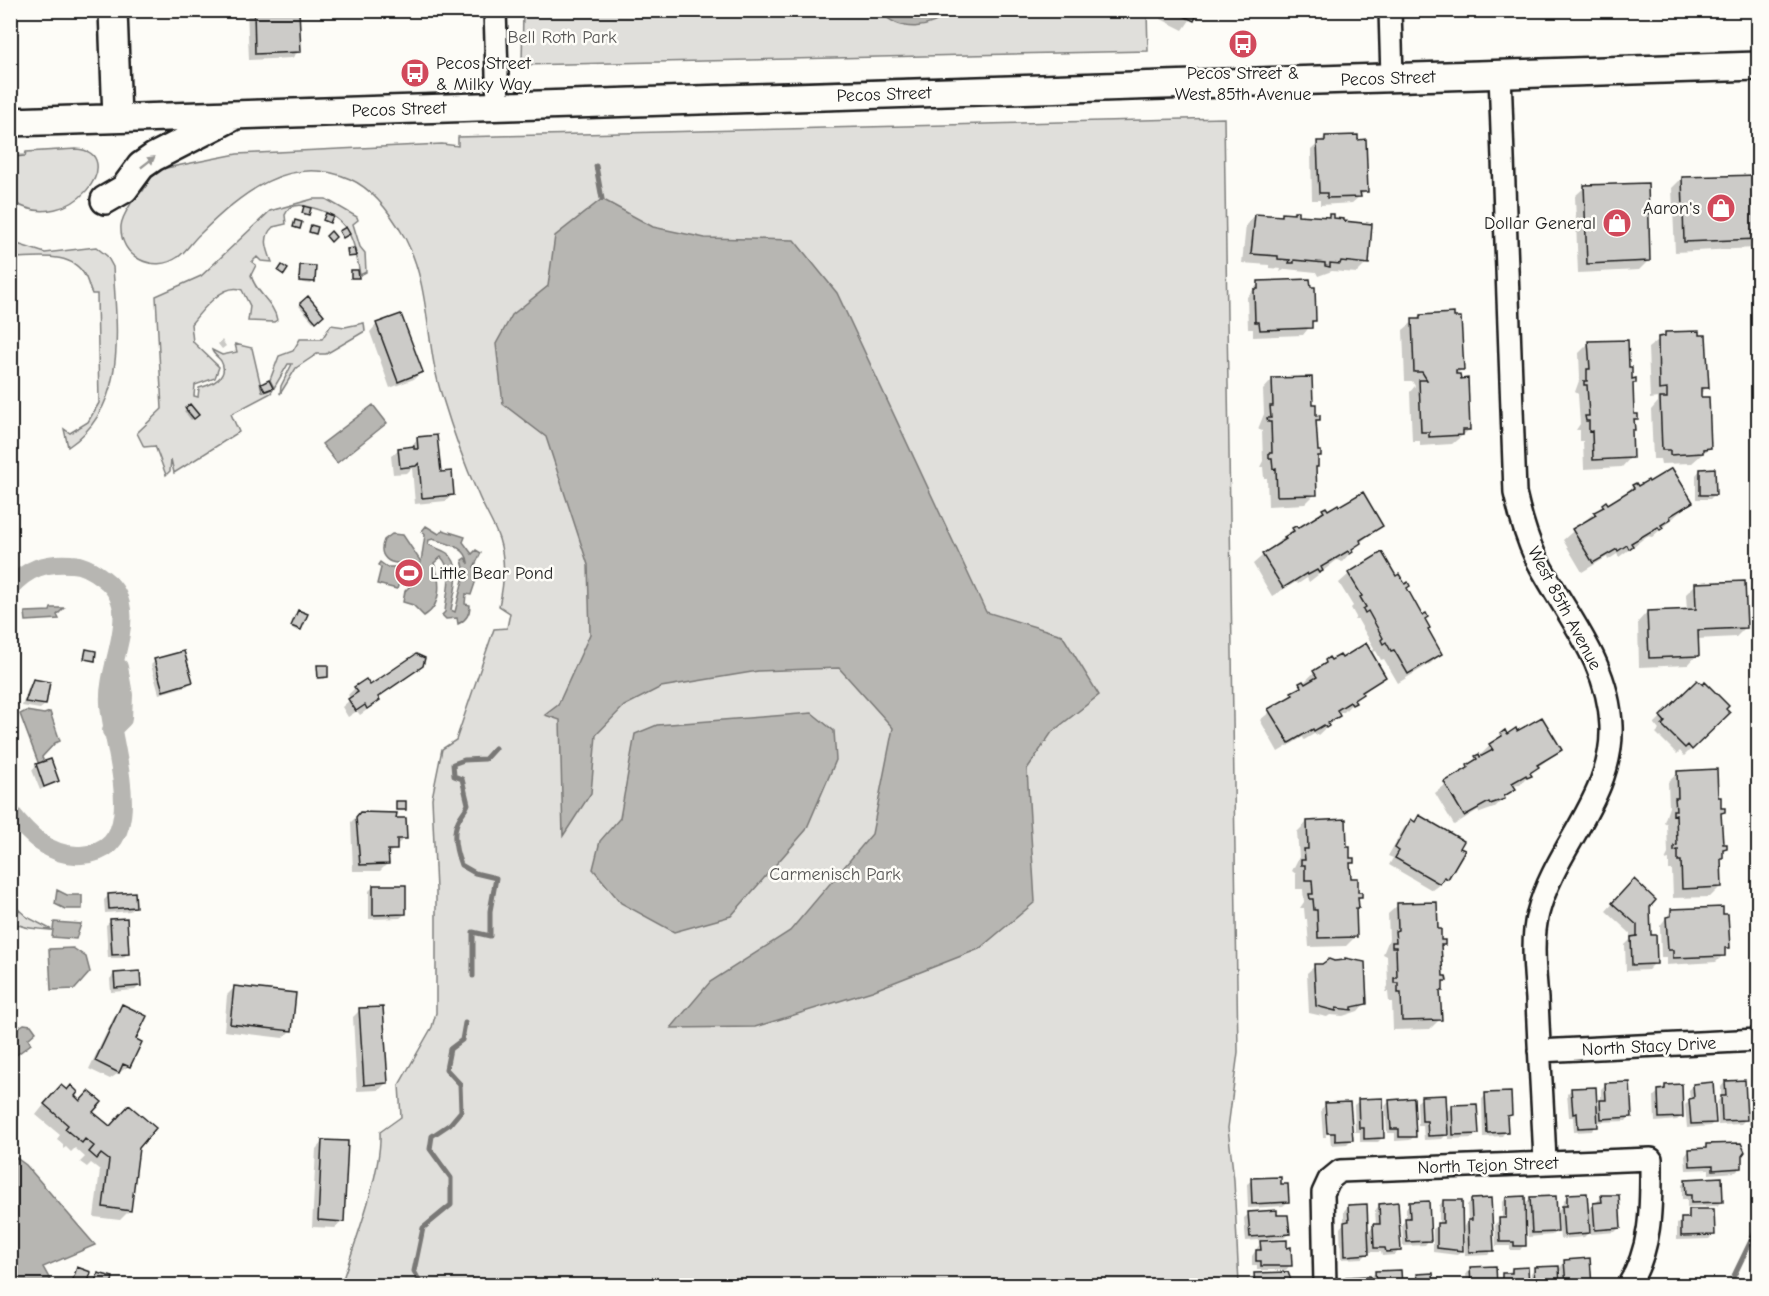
<svg xmlns="http://www.w3.org/2000/svg" width="1769" height="1296" viewBox="0 0 1769 1296" font-family="'Comic Neue',sans-serif">
	<style>
		.green { fill: #e0dfdb; stroke: #7e7e7c; stroke-width: 1.5 }
		.water { fill: #b7b6b2; stroke: #797876; stroke-width: 1.5; fill-rule: evenodd }
		.shadow { fill: #0003 }
		.lines { fill: none; stroke-linecap: round; stroke-linejoin: round }
		.stream { stroke: #797876; stroke-width: 5 }
		.canal { stroke: #b7b6b2; stroke-width: 18 }
		.building { fill: #cccbc8; stroke: #1c1c1c; stroke-width: 1.5 }
		.minor-casing { stroke: #1c1c1c; stroke-width: 26 }
		.major-casing { stroke: #1c1c1c; stroke-width: 32 }
		.minor { stroke: #fdfcf7; stroke-width: 21 }
		.major { stroke: #fdfcf7; stroke-width: 27 }
		.oneway { fill: #989794 }
		.labels { text-anchor: middle; stroke-width: 5; stroke-linejoin: round; paint-order: stroke }
		.park-label { font-size: 18px; fill: #575655; stroke: #fdfcf7 }
		.poi-label { font-size: 18px; fill: #1c1c1c; stroke: #fdfcf7; text-anchor: start }
		.street-label { font-size: 18px; fill: #1c1c1c; stroke: #fdfcf7 }
	</style>
	<rect width="100%" height="100%" fill="#fdfcf7"/>
	<filter id="ink" filterUnits="userSpaceOnUse"><feTurbulence type="fractalNoise" baseFrequency=".0167" numOctaves="2"/><feDisplacementMap in="SourceGraphic" scale="12" xChannelSelector="R" yChannelSelector="G"/><feConvolveMatrix kernelMatrix="1 2 1 2 8 2 1 2 1" color-interpolation-filters="sRGB"/></filter>
	<g filter="url(#ink)">
		<path class="green" d="M 523,11 L 1147,11 L 1148,51 L 522,65 Z
			M 1224,118 L 1238,1052 L 1228,1128 L 1234,1180 L 1239,1285 L 338,1285 L 342,1282 C 355,1242 382,1172 380,1132 L 401,1117 L 399,1085 L 432,1027 L 436,1013 L 436,890 L 432,798 L 442,749 L 456,740 L 494,629 L 507,628 L 510,613 L 499,606 C 504,585 506,561 499,539 C 494,524 484,509 478,494 C 464,463 452,429 442,396 C 425,345 431,287 405,238 C 393,217 373,189 350,179 C 289,153 242,193 200,234 C 192,241 186,252 178,257 C 154,274 119,257 121,226 C 122,213 134,202 138,190 L 143,191 L 156,170 L 237,154 L 442,144 L 458,146 L 458,137 Z
			M 76,149 C 129,152 73,239 11,201 L 11,152 L 14,152 L 14,157 L 25,156 L 26,152 Z
			M 313,199 L 326,199 L 357,217 L 358,220 L 353,224 L 360,247 L 365,253 L 366,272 L 360,275 C 355,244 351,219 317,209 C 307,206 299,203 289,208 L 285,215 L 286,224 L 273,227 C 262,237 267,249 272,262 L 261,261 L 257,257 L 252,262 L 256,265 L 251,275 C 255,293 274,302 277,320 L 274,322 L 248,321 L 250,306 L 242,290 C 224,282 202,310 191,324 L 193,342 L 219,367 L 215,378 L 195,385 L 194,396 L 198,397 L 199,388 C 211,385 230,377 221,361 C 218,357 213,354 212,350 L 222,355 L 237,352 L 235,344 L 252,348 L 262,391 L 265,392 L 274,388 L 270,380 L 279,356 L 293,351 L 300,339 L 322,339 L 331,325 L 345,327 L 364,323 L 365,331 L 326,354 L 317,354 L 296,368 L 280,394 L 281,386 L 292,364 L 288,364 L 271,393 L 231,414 L 239,432 L 174,473 L 171,459 L 170,471 L 166,475 L 155,446 L 144,447 L 137,433 L 162,409 L 156,296 L 201,276 L 270,211 Z
			M 11,242 L 45,253 L 96,247 L 107,256 L 113,267 C 117,331 128,406 68,447 L 64,429 L 70,433 L 88,422 L 99,403 L 97,294 L 92,294 C 89,288 88,281 85,276 C 72,250 34,258 11,258 Z
			M 10,902 L 27,917 L 52,930 C 37,929 24,929 11,921 Z"/>
		<path class="water" d="M 880,11 L 952,11 C 929,30 901,34 880,11 Z
			M 602,199 L 653,227 L 705,238 L 794,240 L 837,293 L 986,612 L 1062,635 L 1099,695 L 1052,732 L 1027,769 L 1035,902 L 979,949 L 872,991 L 755,1027 L 671,1028 L 710,982 L 790,931 L 872,834 L 893,728 L 839,668 L 758,671 L 661,687 L 624,706 L 596,735 L 591,793 L 563,836 L 560,720 L 545,715 L 558,705 L 590,634 L 588,565 L 546,437 L 503,404 L 496,344 L 512,315 L 548,286 L 555,236 Z
			M 373,405 L 387,423 L 337,463 L 322,444 Z
			M 426,526 L 439,534 L 443,530 L 465,537 L 463,542 L 472,554 L 476,550 L 481,553 L 474,567 L 480,568 L 471,595 L 466,594 L 465,604 L 470,605 C 470,614 467,620 458,624 L 457,618 L 446,619 L 442,615 L 445,612 C 446,594 455,571 441,557 L 434,563 C 441,581 442,606 424,616 L 413,605 L 403,602 L 405,591 L 412,584 L 409,578 L 403,581 L 401,577 L 397,589 L 377,584 L 381,568 L 378,565 L 380,562 L 387,567 L 404,567 L 407,564 L 405,562 C 390,566 377,557 384,540 L 392,534 L 403,535 L 421,562 L 425,535 L 422,531 ZM 433,539 C 447,544 466,546 468,562 L 465,558 L 462,560 L 465,572 L 455,612 L 451,610 C 454,593 464,565 447,553 C 441,549 434,548 428,544 L 429,540 Z
			M 51,608 L 64,608 L 57,615 L 59,619 L 26,621 L 25,612 L 50,611 Z
			M 26,711 L 44,714 L 50,712 L 60,741 L 55,743 L 42,757 L 46,768 L 41,770 L 20,714 Z
			M 812,713 L 834,731 L 836,760 L 806,830 L 731,916 L 674,932 L 621,903 L 593,869 L 600,841 L 620,818 L 635,734 L 657,725 Z
			M 57,890 L 67,895 L 82,895 L 82,909 L 65,909 L 55,904 Z
			M 54,922 L 81,924 L 76,939 L 52,937 Z
			M 73,948 L 86,957 L 90,972 L 75,989 L 51,990 L 49,949 Z
			M 24,1024 L 31,1025 L 36,1032 L 28,1039 L 31,1044 L 15,1056 L 11,1050 L 11,1037 L 15,1035 L 18,1028 Z
			M 11,1154 L 26,1165 L 95,1245 L 43,1267 L 53,1285 L 11,1285 Z"/>
		<path class="shadow" d="M 247,10 L 297,10 L 299,51 L 292,58 L 249,60 Z
			M 323,10 L 366,10 L 323,13 Z
			M 1165,10 L 1197,10 L 1183,30 L 1161,19 Z
			M 1317,10 L 1344,10 L 1317,13 Z
			M 1325,137 L 1366,191 L 1352,203 L 1320,205 L 1320,200 L 1312,200 L 1311,150 Z
			M 16,154 L 24,154 L 24,156 L 14,158 Z
			M 1758,176 L 1758,245 L 1755,248 L 1675,252 L 1672,188 L 1682,178 Z
			M 1585,187 L 1648,261 L 1639,270 L 1578,273 L 1575,196 Z
			M 1294,212 L 1297,216 L 1326,219 L 1330,215 L 1367,263 L 1357,273 L 1332,271 L 1318,276 L 1316,272 L 1286,269 L 1280,272 L 1281,269 L 1269,268 L 1269,265 L 1242,263 L 1246,225 L 1255,215 L 1280,217 Z
			M 301,267 L 313,282 L 311,284 L 298,282 Z
			M 1259,283 L 1315,320 L 1303,335 L 1253,337 L 1253,329 L 1248,329 L 1247,297 Z
			M 308,298 L 322,315 L 313,322 L 299,306 Z
			M 1420,316 L 1462,369 L 1456,375 L 1469,430 L 1452,444 L 1420,446 L 1420,441 L 1412,441 L 1410,392 L 1415,386 L 1412,381 L 1405,381 L 1403,330 Z
			M 377,324 L 421,372 L 414,379 L 390,388 L 370,332 Z
			M 1666,334 L 1707,387 L 1700,394 L 1709,448 L 1692,463 L 1661,464 L 1660,459 L 1653,459 L 1651,410 L 1658,402 L 1658,398 L 1650,399 L 1648,348 Z
			M 222,340 L 226,346 L 222,349 L 218,344 Z
			M 1589,343 L 1628,369 L 1631,380 L 1635,382 L 1631,386 L 1633,416 L 1636,418 L 1631,432 L 1631,457 L 1622,467 L 1584,469 L 1583,441 L 1580,441 L 1580,430 L 1576,430 L 1580,424 L 1578,394 L 1575,392 L 1580,378 L 1579,353 Z
			M 1272,380 L 1311,406 L 1315,417 L 1318,419 L 1315,423 L 1316,453 L 1320,455 L 1314,468 L 1315,494 L 1305,504 L 1268,506 L 1267,478 L 1264,478 L 1263,467 L 1260,467 L 1263,461 L 1262,431 L 1258,429 L 1264,414 L 1263,390 Z
			M 190,406 L 196,417 L 191,420 L 184,411 Z
			M 417,439 L 453,494 L 446,501 L 415,504 L 412,468 L 407,473 L 393,474 L 391,456 L 399,449 L 410,448 Z
			M 1700,470 L 1715,494 L 1710,499 L 1696,499 L 1696,475 Z
			M 1633,486 L 1691,502 L 1652,537 L 1647,536 L 1619,557 L 1617,554 L 1608,560 L 1607,557 L 1582,572 L 1563,540 L 1603,505 L 1607,506 L 1623,496 Z
			M 1323,510 L 1381,526 L 1358,544 L 1342,562 L 1337,560 L 1309,582 L 1307,578 L 1298,584 L 1296,582 L 1272,596 L 1253,564 L 1293,529 L 1296,528 L 1297,530 L 1313,521 Z
			M 1382,554 L 1405,588 L 1441,653 L 1431,663 L 1398,683 L 1384,659 L 1381,660 L 1376,651 L 1373,652 L 1374,648 L 1358,620 L 1354,620 L 1356,617 L 1351,608 L 1353,606 L 1339,583 L 1348,575 L 1365,603 L 1367,602 L 1348,574 Z
			M 1696,584 L 1746,627 L 1736,637 L 1697,639 L 1697,655 L 1688,665 L 1639,667 L 1638,622 L 1647,612 L 1687,611 L 1686,594 Z
			M 296,614 L 300,630 L 298,631 L 291,628 Z
			M 155,661 L 191,682 L 187,686 L 159,694 L 151,665 Z
			M 1326,661 L 1384,677 L 1359,696 L 1344,712 L 1337,712 L 1338,716 L 1318,735 L 1314,734 L 1304,740 L 1303,737 L 1278,752 L 1260,720 L 1291,695 Z
			M 422,665 L 377,698 L 378,700 L 371,707 L 360,715 L 357,711 L 348,717 L 342,707 L 351,699 L 348,695 L 355,688 L 370,687 Z
			M 318,666 L 327,677 L 325,679 L 316,679 Z
			M 33,681 L 45,705 L 40,709 L 22,706 L 29,686 Z
			M 1697,682 L 1728,713 L 1684,756 L 1680,751 L 1677,754 L 1656,733 L 1659,730 L 1654,724 Z
			M 1517,733 L 1560,750 L 1535,769 L 1520,785 L 1512,786 L 1514,789 L 1494,808 L 1480,813 L 1478,810 L 1454,825 L 1435,793 L 1467,768 L 1502,734 Z
			M 36,765 L 57,781 L 40,790 L 32,770 Z
			M 1678,773 L 1717,798 L 1720,810 L 1724,812 L 1720,815 L 1721,845 L 1725,848 L 1719,861 L 1720,887 L 1710,897 L 1673,898 L 1672,870 L 1669,870 L 1669,859 L 1665,860 L 1668,854 L 1667,824 L 1664,822 L 1669,807 L 1668,782 Z
			M 358,815 L 395,820 L 405,838 L 395,846 L 388,856 L 387,864 L 380,871 L 353,871 L 351,822 Z
			M 1419,817 L 1463,851 L 1447,879 L 1432,890 L 1389,865 L 1393,858 L 1388,856 L 1404,828 Z
			M 1307,822 L 1346,849 L 1349,860 L 1353,862 L 1349,866 L 1349,880 L 1360,896 L 1355,911 L 1356,936 L 1346,946 L 1309,947 L 1307,919 L 1305,919 L 1304,908 L 1300,908 L 1304,902 L 1303,889 L 1296,889 L 1296,874 L 1292,871 L 1299,857 L 1297,832 Z
			M 373,887 L 405,914 L 400,918 L 369,919 L 369,891 Z
			M 1627,888 L 1648,906 L 1650,937 L 1655,963 L 1648,970 L 1626,971 L 1625,945 L 1630,940 L 1630,933 L 1606,911 Z
			M 109,895 L 135,906 L 130,911 L 105,913 L 104,900 Z
			M 1398,905 L 1437,930 L 1440,942 L 1444,944 L 1440,948 L 1441,977 L 1445,980 L 1439,993 L 1440,1019 L 1430,1029 L 1393,1030 L 1392,1002 L 1389,1002 L 1388,992 L 1385,992 L 1388,986 L 1387,956 L 1383,954 L 1389,939 L 1388,914 Z
			M 1671,911 L 1728,947 L 1723,955 L 1716,962 L 1666,965 L 1666,957 L 1661,957 L 1660,926 Z
			M 111,921 L 128,953 L 123,958 L 108,958 L 106,925 Z
			M 1315,966 L 1365,1003 L 1358,1011 L 1343,1016 L 1330,1015 L 1327,1017 L 1309,1013 L 1307,973 Z
			M 114,974 L 139,986 L 135,990 L 111,992 L 110,979 Z
			M 235,987 L 290,1031 L 283,1038 L 224,1031 L 227,995 Z
			M 123,1006 L 134,1039 L 129,1066 L 110,1079 L 89,1069 L 116,1013 Z
			M 360,1010 L 386,1083 L 379,1090 L 357,1091 L 353,1017 Z
			M 1725,1082 L 1746,1119 L 1741,1124 L 1718,1125 L 1717,1102 L 1721,1097 L 1721,1087 Z
			M 1756,1082 L 1758,1082 L 1758,1124 L 1749,1125 L 1748,1101 L 1752,1096 L 1752,1086 Z
			M 1605,1085 L 1630,1116 L 1626,1121 L 1596,1122 L 1592,1131 L 1574,1132 L 1573,1117 L 1569,1117 L 1567,1094 L 1572,1089 L 1596,1107 L 1601,1101 L 1601,1089 Z
			M 1694,1085 L 1714,1122 L 1710,1126 L 1687,1128 L 1685,1105 L 1690,1100 L 1689,1090 Z
			M 1665,1086 L 1682,1116 L 1677,1120 L 1655,1122 L 1654,1096 Z
			M 1486,1095 L 1511,1115 L 1506,1120 L 1506,1131 L 1502,1136 L 1483,1137 L 1482,1099 Z
			M 51,1096 L 73,1096 L 138,1147 L 130,1210 L 120,1220 L 94,1217 L 100,1170 L 91,1163 L 87,1167 L 80,1162 L 85,1157 L 75,1148 L 71,1152 L 66,1147 L 63,1149 L 63,1144 L 57,1139 L 60,1135 L 36,1115 Z
			M 1422,1098 L 1445,1113 L 1452,1107 L 1477,1133 L 1473,1138 L 1449,1139 L 1449,1132 L 1442,1139 L 1424,1140 L 1423,1125 L 1418,1125 L 1417,1102 Z
			M 1359,1101 L 1382,1138 L 1378,1142 L 1360,1142 L 1360,1132 L 1355,1132 L 1354,1105 Z
			M 1390,1101 L 1415,1136 L 1410,1140 L 1395,1141 L 1395,1133 L 1387,1133 L 1385,1106 Z
			M 1326,1105 L 1351,1140 L 1347,1144 L 1331,1145 L 1327,1107 L 1324,1107 L 1326,1137 L 1323,1137 L 1321,1109 Z
			M 323,1141 L 343,1221 L 335,1228 L 312,1227 L 316,1149 Z
			M 1707,1145 L 1741,1155 L 1741,1168 L 1736,1172 L 1709,1174 L 1709,1169 L 1686,1170 L 1685,1155 L 1690,1150 L 1702,1150 Z
			M 1252,1180 L 1280,1186 L 1288,1202 L 1283,1206 L 1248,1208 L 1247,1184 Z
			M 1686,1180 L 1722,1201 L 1717,1206 L 1687,1207 L 1687,1199 L 1682,1199 L 1682,1185 Z
			M 1567,1196 L 1587,1219 L 1590,1219 L 1589,1209 L 1602,1197 L 1619,1228 L 1615,1232 L 1591,1234 L 1591,1230 L 1584,1237 L 1560,1239 L 1558,1212 Z
			M 1506,1198 L 1524,1245 L 1520,1250 L 1510,1250 L 1510,1246 L 1496,1246 L 1495,1224 L 1502,1219 L 1502,1203 Z
			M 1531,1199 L 1556,1231 L 1552,1235 L 1528,1237 L 1526,1203 Z
			M 1472,1200 L 1492,1250 L 1488,1255 L 1465,1256 L 1464,1226 L 1468,1222 L 1467,1205 Z
			M 1443,1201 L 1461,1251 L 1457,1255 L 1433,1252 L 1433,1229 L 1439,1224 L 1439,1206 Z
			M 1410,1204 L 1429,1240 L 1425,1245 L 1403,1246 L 1402,1224 L 1406,1220 L 1406,1208 Z
			M 1380,1205 L 1399,1251 L 1394,1255 L 1382,1256 L 1381,1252 L 1368,1252 L 1363,1258 L 1341,1259 L 1340,1228 L 1344,1223 L 1344,1211 L 1348,1206 L 1367,1232 L 1376,1225 L 1375,1210 Z
			M 1690,1211 L 1713,1235 L 1709,1239 L 1677,1240 L 1677,1224 L 1685,1219 Z
			M 1249,1214 L 1276,1217 L 1288,1234 L 1284,1238 L 1246,1241 L 1244,1218 Z
			M 1262,1241 L 1290,1265 L 1286,1270 L 1257,1270 L 1257,1265 L 1252,1265 L 1252,1256 Z
			M 1565,1261 L 1590,1286 L 1562,1286 L 1561,1271 L 1558,1271 L 1558,1286 L 1531,1286 L 1531,1273 L 1535,1268 L 1560,1268 Z
			M 1471,1269 L 1495,1282 L 1513,1269 L 1527,1286 L 1467,1286 L 1466,1273 Z
			M 1376,1272 L 1401,1286 L 1372,1286 L 1371,1277 Z
			M 1255,1275 L 1291,1280 L 1291,1286 L 1251,1286 L 1251,1279 Z"/>
		<g class="lines">
			<path class="stream" d="M 596,166 L 602,199
				M 473,976 L 473,932 L 490,936 L 490,911 L 496,878 L 475,873 L 461,865 C 456,852 452,834 458,821 C 461,814 466,810 468,804 L 462,779 L 454,776 L 453,764 L 464,760 L 485,759 L 495,748
				M 422,1286 L 414,1271 L 423,1228 L 451,1205 L 451,1178 L 430,1149 L 432,1136 L 450,1124 L 461,1111 L 460,1084 L 446,1069 L 450,1049 L 462,1040 L 465,1023
				M 1729,1286 L 1758,1226"/>
			<path class="canal" d="M 10,588 C 27,568 46,562 71,564 C 83,564 94,571 104,579 C 144,609 106,663 109,703 C 111,746 153,851 81,855 C 50,857 28,834 10,811
				M 111,731 L 123,719 L 124,695 L 119,667 L 114,664"/>
		</g>
		<path class="building" d="M 254,10 L 299,10 L 301,52 L 255,54 Z
			M 1172,10 L 1199,10 L 1194,21 Z
			M 1358,135 L 1358,140 L 1366,139 L 1368,192 L 1360,192 L 1361,197 L 1327,198 L 1327,193 L 1319,193 L 1317,141 L 1325,141 L 1325,136 Z
			M 1758,175 L 1758,239 L 1684,242 L 1682,177 Z
			M 1648,183 L 1650,261 L 1587,264 L 1584,185 Z
			M 304,206 L 311,208 L 309,215 L 302,213 Z
			M 1294,211 L 1298,211 L 1298,215 L 1329,217 L 1329,214 L 1334,214 L 1334,218 L 1344,219 L 1344,221 L 1372,224 L 1369,264 L 1341,261 L 1340,264 L 1330,263 L 1330,267 L 1325,266 L 1325,263 L 1294,260 L 1294,263 L 1289,263 L 1290,260 L 1278,259 L 1278,256 L 1251,254 L 1255,214 L 1282,216 L 1282,213 L 1294,214 Z
			M 326,213 L 333,216 L 330,223 L 323,220 Z
			M 295,220 L 302,222 L 300,229 L 293,227 Z
			M 311,225 L 318,227 L 316,234 L 309,232 Z
			M 346,227 L 350,234 L 343,238 L 339,231 Z
			M 331,231 L 336,237 L 331,242 L 326,236 Z
			M 354,248 L 356,256 L 348,257 L 347,249 Z
			M 282,265 L 288,269 L 284,275 L 278,271 Z
			M 300,265 L 316,266 L 315,282 L 299,281 Z
			M 351,270 L 358,270 L 359,278 L 351,278 Z
			M 1310,279 L 1311,287 L 1315,287 L 1316,321 L 1312,321 L 1312,328 L 1260,330 L 1259,322 L 1255,322 L 1254,289 L 1258,289 L 1258,281 Z
			M 308,296 L 324,315 L 316,322 L 300,303 Z
			M 1454,313 L 1454,317 L 1461,317 L 1464,370 L 1456,370 L 1456,374 L 1460,374 L 1461,379 L 1468,378 L 1470,430 L 1463,430 L 1463,435 L 1429,437 L 1429,432 L 1421,432 L 1419,380 L 1427,380 L 1422,372 L 1414,372 L 1412,319 L 1420,319 L 1420,315 Z
			M 401,314 L 423,372 L 398,382 L 376,323 Z
			M 1699,331 L 1699,335 L 1706,335 L 1709,388 L 1701,388 L 1701,397 L 1709,397 L 1711,448 L 1703,449 L 1703,453 L 1670,455 L 1670,450 L 1662,450 L 1660,398 L 1667,398 L 1667,389 L 1659,390 L 1658,337 L 1665,336 L 1665,332 Z
			M 1628,340 L 1629,367 L 1632,367 L 1632,379 L 1636,378 L 1636,383 L 1633,383 L 1634,414 L 1638,414 L 1638,419 L 1634,419 L 1635,430 L 1632,430 L 1633,458 L 1593,460 L 1592,431 L 1589,432 L 1589,421 L 1586,421 L 1585,416 L 1589,416 L 1587,385 L 1584,385 L 1584,381 L 1587,381 L 1587,369 L 1590,369 L 1588,341 Z
			M 1312,377 L 1313,404 L 1316,404 L 1316,416 L 1320,415 L 1320,420 L 1316,420 L 1318,451 L 1321,451 L 1321,456 L 1318,456 L 1318,467 L 1316,467 L 1317,495 L 1277,496 L 1276,468 L 1273,469 L 1272,458 L 1269,458 L 1269,453 L 1272,453 L 1271,422 L 1268,422 L 1267,418 L 1271,418 L 1270,406 L 1273,406 L 1272,378 Z
			M 269,380 L 273,388 L 265,391 L 261,384 Z
			M 190,404 L 199,415 L 194,419 L 185,408 Z
			M 437,435 L 441,472 L 452,471 L 454,495 L 422,498 L 419,463 L 416,466 L 400,468 L 398,448 L 414,446 L 414,449 L 418,449 L 417,437 Z
			M 1672,468 L 1693,502 L 1670,516 L 1671,519 L 1661,525 L 1663,528 L 1660,530 L 1658,527 L 1631,543 L 1633,546 L 1629,549 L 1627,545 L 1618,551 L 1617,549 L 1593,563 L 1572,529 L 1596,515 L 1594,512 L 1604,507 L 1602,504 L 1606,501 L 1608,504 L 1634,488 L 1632,485 L 1636,483 L 1638,486 L 1648,480 L 1649,482 Z
			M 1715,468 L 1716,495 L 1700,495 L 1700,469 Z
			M 1363,492 L 1383,526 L 1360,540 L 1361,543 L 1352,549 L 1353,552 L 1350,554 L 1348,551 L 1321,567 L 1323,571 L 1319,573 L 1317,570 L 1308,575 L 1307,573 L 1283,588 L 1262,554 L 1286,539 L 1284,537 L 1294,531 L 1292,528 L 1296,526 L 1298,528 L 1324,512 L 1322,509 L 1326,507 L 1328,510 L 1338,504 L 1339,506 Z
			M 1382,552 L 1396,576 L 1399,574 L 1405,584 L 1408,582 L 1410,586 L 1407,588 L 1422,615 L 1426,613 L 1428,617 L 1425,619 L 1430,628 L 1428,629 L 1442,654 L 1408,674 L 1394,650 L 1391,651 L 1386,642 L 1383,644 L 1381,640 L 1383,638 L 1368,611 L 1365,613 L 1363,609 L 1366,607 L 1360,597 L 1362,596 L 1348,573 Z
			M 1745,581 L 1747,628 L 1698,630 L 1699,656 L 1649,658 L 1647,611 L 1696,609 L 1695,583 Z
			M 298,610 L 308,614 L 301,630 L 291,626 Z
			M 1366,643 L 1386,677 L 1362,692 L 1363,694 L 1354,700 L 1356,703 L 1352,705 L 1350,702 L 1337,710 L 1340,716 L 1328,723 L 1329,726 L 1326,728 L 1324,725 L 1314,731 L 1313,729 L 1289,743 L 1268,709 L 1293,695 L 1291,692 L 1301,687 L 1299,683 L 1303,681 L 1305,684 L 1317,677 L 1313,671 L 1326,663 L 1325,660 L 1329,657 L 1331,660 L 1340,655 L 1342,658 Z
			M 86,649 L 96,651 L 95,661 L 84,659 Z
			M 184,651 L 193,682 L 163,691 L 154,659 Z
			M 416,654 L 425,658 L 423,666 L 378,697 L 380,700 L 367,709 L 365,705 L 356,711 L 348,699 L 358,692 L 354,687 L 366,679 L 370,685 Z
			M 317,665 L 328,665 L 328,677 L 318,678 Z
			M 33,679 L 50,682 L 46,705 L 25,702 Z
			M 1697,680 L 1703,685 L 1705,682 L 1729,706 L 1726,709 L 1730,713 L 1692,750 L 1688,745 L 1685,748 L 1662,725 L 1665,722 L 1660,716 Z
			M 1542,717 L 1562,750 L 1537,765 L 1539,767 L 1530,773 L 1532,776 L 1527,778 L 1526,775 L 1512,783 L 1516,789 L 1504,796 L 1505,799 L 1490,804 L 1489,802 L 1464,816 L 1444,782 L 1468,768 L 1467,765 L 1477,759 L 1475,756 L 1479,754 L 1480,757 L 1493,750 L 1489,744 L 1502,736 L 1501,733 L 1505,730 L 1507,734 L 1516,728 L 1517,731 Z
			M 51,759 L 59,781 L 44,787 L 36,764 Z
			M 1717,769 L 1718,797 L 1721,797 L 1721,808 L 1725,808 L 1725,812 L 1721,813 L 1723,844 L 1727,844 L 1727,848 L 1723,849 L 1723,859 L 1721,859 L 1722,887 L 1682,889 L 1681,861 L 1678,861 L 1678,850 L 1674,851 L 1674,846 L 1677,845 L 1676,814 L 1673,815 L 1673,810 L 1676,810 L 1675,798 L 1678,798 L 1677,771 Z
			M 396,801 L 406,801 L 406,810 L 396,810 Z
			M 360,812 L 397,813 L 396,818 L 406,818 L 407,839 L 397,839 L 397,850 L 388,850 L 389,864 L 360,865 L 356,817 Z
			M 1419,815 L 1464,841 L 1460,848 L 1465,850 L 1448,879 L 1444,877 L 1440,884 L 1395,858 L 1399,851 L 1395,848 L 1411,819 L 1415,822 Z
			M 1346,819 L 1347,847 L 1350,847 L 1350,858 L 1354,858 L 1354,863 L 1350,863 L 1351,878 L 1358,878 L 1358,892 L 1362,892 L 1362,897 L 1358,897 L 1359,908 L 1356,908 L 1357,937 L 1318,938 L 1317,910 L 1314,910 L 1313,899 L 1310,899 L 1309,894 L 1313,894 L 1312,880 L 1305,880 L 1305,865 L 1301,865 L 1301,860 L 1305,860 L 1304,849 L 1308,849 L 1307,821 Z
			M 1634,879 L 1656,900 L 1650,907 L 1651,935 L 1656,935 L 1657,964 L 1632,965 L 1631,937 L 1637,936 L 1637,925 L 1612,903 Z
			M 373,885 L 406,885 L 406,914 L 373,915 Z
			M 135,892 L 136,907 L 109,909 L 108,894 Z
			M 1437,902 L 1438,929 L 1441,929 L 1441,940 L 1445,940 L 1445,945 L 1441,945 L 1443,976 L 1446,976 L 1447,981 L 1443,981 L 1443,991 L 1440,991 L 1442,1020 L 1402,1021 L 1401,993 L 1398,993 L 1398,983 L 1394,983 L 1394,978 L 1397,978 L 1396,947 L 1392,947 L 1392,942 L 1396,942 L 1395,931 L 1398,930 L 1397,903 Z
			M 1723,907 L 1723,914 L 1728,914 L 1730,948 L 1725,948 L 1725,956 L 1673,958 L 1673,950 L 1668,950 L 1666,917 L 1671,916 L 1671,909 Z
			M 127,918 L 129,954 L 112,955 L 110,919 Z
			M 1345,958 L 1365,962 L 1367,1004 L 1352,1007 L 1352,1010 L 1336,1008 L 1336,1011 L 1316,1006 L 1314,964 L 1322,964 L 1329,959 L 1334,961 L 1345,960 Z
			M 140,971 L 141,986 L 115,988 L 114,973 Z
			M 234,986 L 296,993 L 292,1031 L 230,1024 Z
			M 122,1004 L 147,1016 L 136,1039 L 142,1042 L 130,1067 L 123,1064 L 119,1073 L 95,1061 Z
			M 383,1007 L 388,1083 L 364,1085 L 359,1008 Z
			M 1745,1080 L 1747,1120 L 1722,1121 L 1721,1096 L 1726,1096 L 1725,1081 Z
			M 1756,1080 L 1758,1080 L 1758,1120 L 1753,1121 L 1752,1095 L 1757,1095 Z
			M 1630,1082 L 1632,1117 L 1601,1119 L 1600,1100 L 1606,1100 L 1605,1083 Z
			M 1713,1082 L 1716,1123 L 1691,1124 L 1689,1099 L 1694,1098 L 1693,1084 Z
			M 1682,1084 L 1683,1117 L 1659,1118 L 1658,1090 L 1665,1089 L 1665,1085 Z
			M 61,1085 L 67,1090 L 71,1085 L 78,1092 L 75,1096 L 80,1101 L 89,1091 L 102,1102 L 93,1112 L 110,1126 L 129,1105 L 156,1128 L 139,1148 L 131,1211 L 103,1207 L 109,1160 L 101,1154 L 97,1159 L 89,1152 L 94,1146 L 85,1139 L 82,1143 L 65,1129 L 68,1125 L 44,1104 Z
			M 1596,1087 L 1598,1127 L 1578,1128 L 1577,1113 L 1573,1114 L 1571,1088 Z
			M 1511,1092 L 1512,1115 L 1507,1116 L 1508,1132 L 1487,1133 L 1485,1093 Z
			M 1446,1095 L 1448,1135 L 1428,1136 L 1427,1121 L 1422,1121 L 1421,1096 Z
			M 1383,1098 L 1384,1138 L 1364,1139 L 1364,1128 L 1359,1128 L 1358,1099 Z
			M 1414,1098 L 1416,1137 L 1399,1137 L 1399,1129 L 1391,1129 L 1389,1100 Z
			M 1350,1102 L 1353,1140 L 1335,1141 L 1335,1133 L 1327,1133 L 1325,1103 Z
			M 1477,1104 L 1479,1134 L 1453,1135 L 1452,1105 Z
			M 322,1140 L 348,1141 L 344,1222 L 318,1220 Z
			M 1741,1143 L 1745,1152 L 1742,1156 L 1742,1168 L 1713,1170 L 1713,1165 L 1690,1166 L 1689,1149 L 1706,1148 L 1706,1144 Z
			M 1281,1177 L 1281,1184 L 1288,1184 L 1289,1202 L 1252,1204 L 1251,1178 Z
			M 1722,1177 L 1723,1202 L 1691,1203 L 1691,1195 L 1686,1195 L 1685,1179 Z
			M 1587,1193 L 1590,1233 L 1564,1235 L 1562,1206 L 1567,1206 L 1567,1194 Z
			M 1601,1195 L 1619,1195 L 1621,1228 L 1595,1230 L 1593,1203 L 1602,1202 Z
			M 1525,1196 L 1526,1246 L 1514,1246 L 1514,1242 L 1500,1242 L 1499,1218 L 1506,1218 L 1506,1197 Z
			M 1556,1196 L 1558,1232 L 1532,1233 L 1530,1197 Z
			M 1491,1198 L 1494,1251 L 1469,1252 L 1468,1220 L 1472,1220 L 1471,1199 Z
			M 1443,1200 L 1462,1200 L 1463,1251 L 1437,1248 L 1437,1223 L 1443,1223 Z
			M 1429,1201 L 1431,1241 L 1407,1242 L 1405,1218 L 1410,1218 L 1409,1202 Z
			M 1398,1202 L 1401,1251 L 1386,1252 L 1385,1248 L 1374,1248 L 1373,1224 L 1380,1224 L 1379,1204 Z
			M 1367,1204 L 1369,1254 L 1345,1256 L 1344,1222 L 1349,1221 L 1348,1205 Z
			M 1689,1209 L 1714,1209 L 1715,1235 L 1681,1236 L 1681,1218 L 1689,1218 Z
			M 1277,1210 L 1277,1215 L 1288,1215 L 1290,1234 L 1250,1237 L 1248,1212 Z
			M 1287,1240 L 1287,1248 L 1291,1247 L 1292,1266 L 1261,1266 L 1261,1261 L 1256,1261 L 1256,1250 L 1261,1250 L 1260,1241 Z
			M 1590,1258 L 1592,1286 L 1566,1286 L 1564,1260 Z
			M 1496,1266 L 1497,1286 L 1471,1286 L 1470,1267 Z
			M 1559,1266 L 1560,1286 L 1535,1286 L 1534,1267 Z
			M 77,1267 L 91,1272 L 87,1286 L 71,1285 Z
			M 1528,1267 L 1529,1286 L 1502,1286 L 1502,1273 L 1512,1273 L 1512,1268 Z
			M 1401,1270 L 1402,1286 L 1376,1286 L 1375,1271 Z
			M 1288,1272 L 1293,1286 L 1255,1286 L 1254,1273 Z
			M 98,1273 L 113,1277 L 111,1286 L 95,1286 Z
			M 1433,1273 L 1434,1286 L 1407,1286 L 1407,1279 L 1418,1279 L 1417,1274 Z
			M 1370,1276 L 1370,1286 L 1347,1286 L 1346,1277 Z
			M 1465,1282 L 1465,1286 L 1440,1286 L 1440,1283 Z"/>
		<g class="lines">
			<g class="minor-casing">
				<path id="minor" d="M 495,10 L 498,106
					M 1390,10 L 1392,77
					M 1500,74 L 1515,493 C 1520,515 1526,537 1536,558 C 1564,613 1609,661 1611,726 C 1614,797 1555,847 1538,913 C 1531,940 1535,972 1537,999 C 1539,1054 1543,1108 1545,1163
					M 1539,1051 L 1758,1040
					M 1325,1286 L 1323,1193 L 1329,1180 L 1340,1171 L 1651,1159 C 1651,1203 1653,1247 1628,1286"/>
			</g>
			<g class="major-casing">
				<path id="major" d="M 113,10 L 117,118
					M 10,122 L 1758,66
					M 105,200 L 124,189 L 141,166 L 154,157 L 230,118"/>
			</g>
			<use href="#minor" class="minor"/>
			<use href="#major" class="major"/>
		</g>
		<defs><path id="oneway-solid" d="M-6-.8H1V-3.2L6.5 0L1 3.2V.8H-6Z" transform="scale(1.5)"/></defs>
		<use class="oneway" href="#oneway-solid" transform="translate(148 162) rotate(-38)"/>
	</g>
	<defs>
		<g id="bus-disc" transform="scale(1.5)"><circle r="9.5" fill="#d1495b" stroke="#fdfcf7"/><path d="M-5-6H5V4H4V6H2V4H-2V6H-4V4H-5ZM-3.5-4V0h7V-4ZM-3.5 1.2v1.5H-2V1.2ZM2 1.2v1.5H3.5V1.2Z" fill="#fff"/></g>
		<g id="shop-disc" transform="scale(1.5)"><circle r="9.5" fill="#d1495b" stroke="#fdfcf7"/><path d="M-5-2.5h2.3a2.7 3.5 0 0 1 5.4 0H5L5.5 6h-11ZM-1.5-2.5h3a1.5 2.3 0 0 0-3 0Z" fill="#fff"/></g>
		<g id="stadium-disc" transform="scale(1.5)"><circle r="9.5" fill="#d1495b" stroke="#fdfcf7"/><path d="M0-5a6.5 5 0 1 0 0 10a6.5 5 0 1 0 0-10ZM-3.5-1.8h7v3.6h-7Z" fill="#fff"/></g>
	</defs>
	<g fill-rule="evenodd">
		<use href="#bus-disc" x="1243" y="44"/>
		<use href="#bus-disc" x="415" y="73"/>
		<use href="#shop-disc" x="1721" y="208"/>
		<use href="#shop-disc" x="1617" y="223"/>
		<use href="#stadium-disc" x="409" y="573"/>
	</g>
	<g class="labels">
		<g class="park-label">
			<text x="562" y="43">Bell Roth Park</text>
			<text x="835" y="880">Carmenisch Park</text>
		</g>
		<g class="poi-label">
			<text x="436" y="69">Pecos Street<tspan x="436" dy="21">&amp; Milky Way</tspan></text>
			<text x="1243" y="79" text-anchor="middle">Pecos Street &amp;<tspan x="1243" dy="21">West 85th Avenue</tspan></text>
			<text x="1700" y="214" text-anchor="end">Aaron's</text>
			<text x="1596" y="229" text-anchor="end">Dollar General</text>
			<text x="430" y="579">Little Bear Pond</text>
		</g>
		<g class="street-label">
			<text transform="translate(1388 78) rotate(-2)" y="6">Pecos Street</text>
			<text transform="translate(884 94) rotate(-2)" y="6">Pecos Street</text>
			<text transform="translate(399 109) rotate(-2)" y="6">Pecos Street</text>
			<text transform="translate(1565 608) rotate(62)" y="6">West 85th Avenue</text>
			<text transform="translate(1649 1046) rotate(-3)" y="6">North Stacy Drive</text>
			<text transform="translate(1488 1165) rotate(-2)" y="6">North Tejon Street</text>
		</g>
	</g>
	<rect width="1769" height="1296" fill="none" stroke="#fdfcf7" stroke-width="36"/>
	<rect x="18" y="18" width="1733" height="1260" fill="none" stroke="#1c1c1c" stroke-width="2" filter="url(#ink)"/>
</svg>
